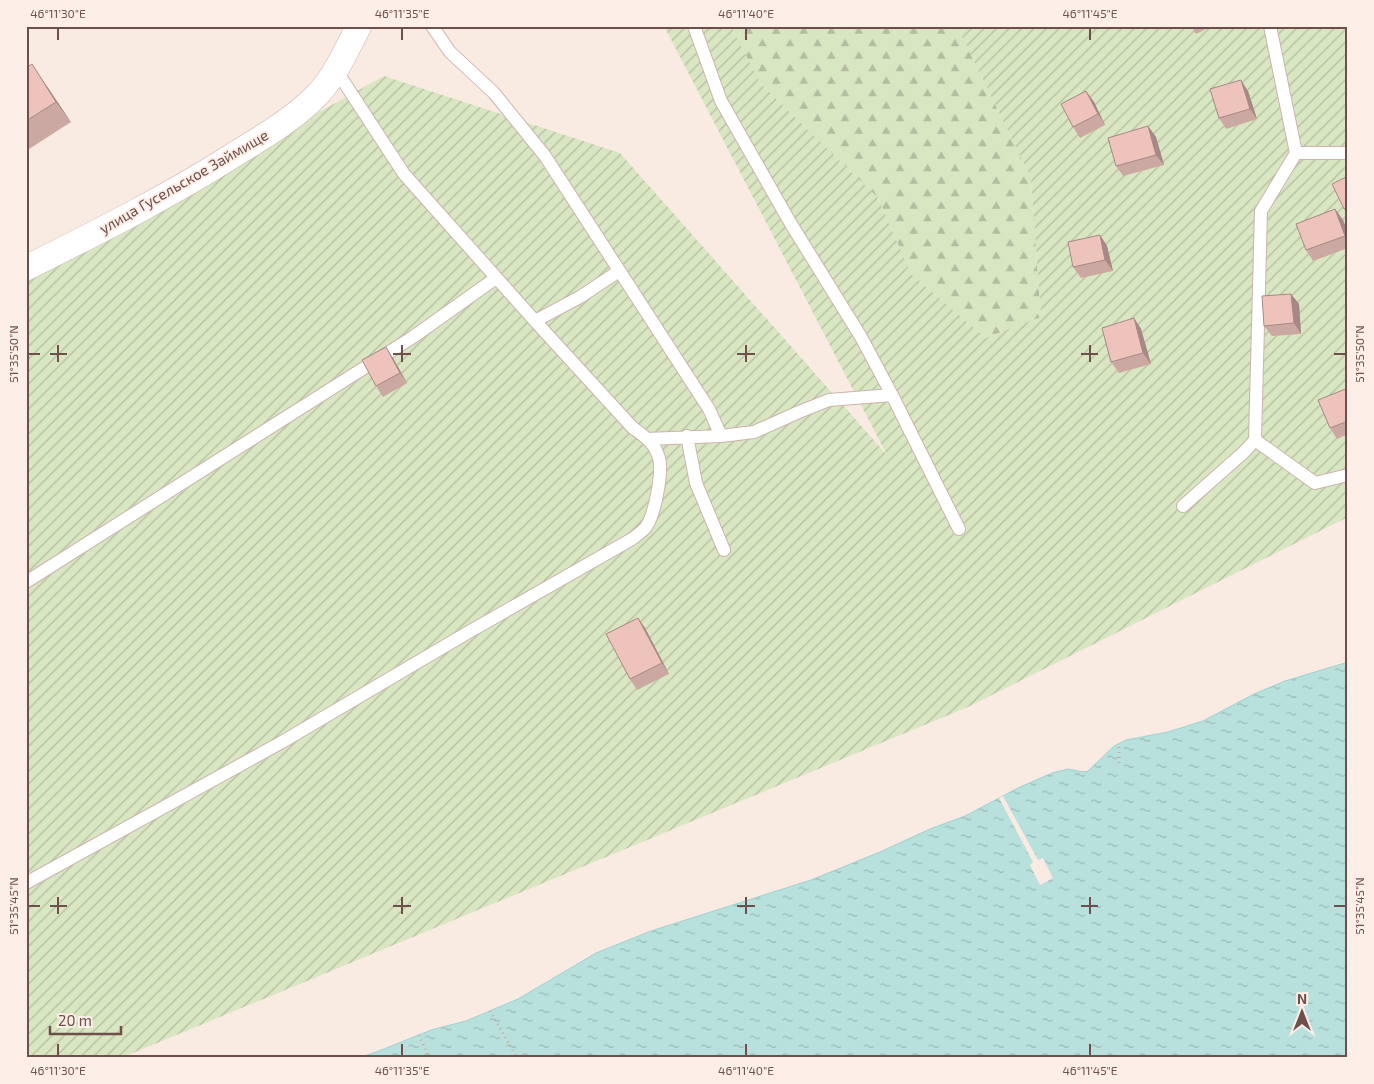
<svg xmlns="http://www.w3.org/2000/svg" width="1374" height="1084" viewBox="0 0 1374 1084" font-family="'Exo 2',sans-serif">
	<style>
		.forest { fill: url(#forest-firs) }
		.garden { fill: url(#garden-furrows) }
		.water { fill: url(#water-ripples); stroke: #9fd2ce }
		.pier { fill: #faebe2 }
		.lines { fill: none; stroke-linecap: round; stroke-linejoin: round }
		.lane-casing { stroke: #ccb3ad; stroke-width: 14 }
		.street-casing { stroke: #ccb3ad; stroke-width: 26 }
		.path { stroke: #d1a69f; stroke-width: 3; stroke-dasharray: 1 4; stroke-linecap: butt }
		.lane { stroke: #fff; stroke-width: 12 }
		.street { stroke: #fff; stroke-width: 25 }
		.wall { fill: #cca8a2 }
		.shaded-wall { fill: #a68884 }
		.building { fill: #edc3bc; stroke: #a68884 }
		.ticks { fill: none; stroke: #6f4f4b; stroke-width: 2 }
		.labels { text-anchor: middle; stroke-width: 4; stroke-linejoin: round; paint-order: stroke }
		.street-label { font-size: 15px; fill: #6f4f4b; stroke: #fdefe7 }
		.neatline { fill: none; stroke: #6f4f4b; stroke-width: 2 }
		.ticks-label { font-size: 12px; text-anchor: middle; fill: #6f4f4b }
	</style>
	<defs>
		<pattern id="forest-firs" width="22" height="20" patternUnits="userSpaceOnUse" patternTransform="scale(1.25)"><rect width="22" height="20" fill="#d9e6c2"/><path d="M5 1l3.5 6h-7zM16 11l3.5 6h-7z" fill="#b4bda0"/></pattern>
		<pattern id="garden-furrows" width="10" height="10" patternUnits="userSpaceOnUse" patternTransform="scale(1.25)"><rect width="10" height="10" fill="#d9e6c2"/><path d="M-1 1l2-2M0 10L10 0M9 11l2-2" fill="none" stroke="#b4bda0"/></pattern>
		<pattern id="water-ripples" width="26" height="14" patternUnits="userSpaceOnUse" patternTransform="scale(1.25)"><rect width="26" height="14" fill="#b8e1dd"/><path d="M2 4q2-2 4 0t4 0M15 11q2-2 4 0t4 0" fill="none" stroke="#9ab9b5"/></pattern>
	</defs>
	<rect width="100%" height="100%" fill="#faebe2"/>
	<path class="forest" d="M 731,26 L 957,26 L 1031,178 L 1041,318 L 986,338 L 911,274 L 878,198 L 760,83 Z"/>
	<path class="garden" d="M 664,26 L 731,26 L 760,83 L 878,198 L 911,274 L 986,338 L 1041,317 L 1031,178 L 957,26 L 1348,26 L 1348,517 L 968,707 L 121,1058 L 26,1058 L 26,275 L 384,76 L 620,153 L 887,455 Z"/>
	<path class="water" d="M 1348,662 L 1348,1058 L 358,1058 L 379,1051 L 431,1030 L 466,1021 L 518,999 L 596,953 L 651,931 L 811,880 L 880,852 L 930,829 L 965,816 L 1018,788 L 1052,773 L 1068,769 L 1084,772 L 1088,771 L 1114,746 L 1126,740 L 1168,732 L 1203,721 L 1254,694 L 1285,681 Z"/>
	<path class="pier" d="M 1003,796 L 1038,860 L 1043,858 L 1053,878 L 1040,885 L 1030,865 L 1033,862 L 999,798 Z"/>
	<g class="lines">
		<g class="lane-casing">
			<path id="lane" d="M 432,26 L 450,52 L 494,93 L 545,156 L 709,409 L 721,436
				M 694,26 L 721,101 L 791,224 L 861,337 L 892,395 L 959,529
				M 1270,26 L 1296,153 L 1348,153
				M 535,321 L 580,297 L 619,271
				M 687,436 L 696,483 L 724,550
				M 647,439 L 721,436 L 754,432 L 799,412 L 829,400 L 892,395
				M 1255,440 L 1315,483 L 1348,475
				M 1183,506 L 1244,452 L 1255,440 L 1261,211 L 1296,153
				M 26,582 L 413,337 L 496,278
				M 26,883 L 282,742 L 467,633 L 632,539 C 636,536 643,531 646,527 C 655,514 664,469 658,455 C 654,442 642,435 632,427 L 535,321 L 404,174 L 336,70"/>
		</g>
		<g class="street-casing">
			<path id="street" d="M 26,268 C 96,233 166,198 232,156 C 261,138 291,121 315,97 C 335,78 346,50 359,26"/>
		</g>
		<path class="path" d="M 1119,763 L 1119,744
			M 490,1011 L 516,1056
			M 419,1035 L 429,1058"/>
		<use href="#lane" class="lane"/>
		<use href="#street" class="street"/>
	</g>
	<path class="wall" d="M 1191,26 L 1212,26 L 1196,34 Z
		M 26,68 L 46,85 L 71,122 L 26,151 Z
		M 1086,91 L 1094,102 L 1105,125 L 1080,138 L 1073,127 Z
		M 1248,91 L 1257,119 L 1226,129 L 1219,118 Z
		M 1148,126 L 1156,137 L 1164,165 L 1123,176 L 1116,166 Z
		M 1348,176 L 1348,214 L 1344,209 Z
		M 1335,209 L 1343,220 L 1348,233 L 1348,248 L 1313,261 L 1306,250 Z
		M 1100,235 L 1107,246 L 1113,271 L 1081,278 L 1073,267 Z
		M 1291,294 L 1299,304 L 1301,334 L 1272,336 L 1264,326 Z
		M 1134,318 L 1141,329 L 1151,364 L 1119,373 L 1111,362 Z
		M 393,358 L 407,383 L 383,397 L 376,386 Z
		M 1348,388 L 1348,434 L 1337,439 L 1330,428 Z
		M 638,618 L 645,628 L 669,674 L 637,690 L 630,679 Z"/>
	<path class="shaded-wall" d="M 32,64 L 46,85 L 71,122 L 56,102 Z
		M 1241,80 L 1248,91 L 1257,119 L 1250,109 Z
		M 1086,91 L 1094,102 L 1105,125 L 1098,114 Z
		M 1148,126 L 1156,137 L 1164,165 L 1156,155 Z
		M 1335,209 L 1343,220 L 1348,233 L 1348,239 L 1345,236 Z
		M 1100,235 L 1107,246 L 1113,271 L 1105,260 Z
		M 1291,294 L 1299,304 L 1301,334 L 1294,323 Z
		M 1134,318 L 1141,329 L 1151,364 L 1143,353 Z
		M 386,347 L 393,358 L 407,383 L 400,373 Z
		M 638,618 L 645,628 L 669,674 L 662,663 Z"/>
	<path class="building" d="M 32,64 L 56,102 L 26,121 L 26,68 Z
		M 1241,80 L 1250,109 L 1219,118 L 1210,89 Z
		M 1086,91 L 1098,114 L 1073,127 L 1061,104 Z
		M 1148,126 L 1156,155 L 1116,166 L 1108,138 Z
		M 1348,176 L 1348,207 L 1344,209 L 1332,184 Z
		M 1335,209 L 1345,236 L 1306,250 L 1296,224 Z
		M 1100,235 L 1105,260 L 1073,267 L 1068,242 Z
		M 1291,294 L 1294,323 L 1264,326 L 1262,296 Z
		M 1134,318 L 1143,353 L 1111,362 L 1102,328 Z
		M 386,347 L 400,373 L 376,386 L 362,360 Z
		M 1348,388 L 1348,421 L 1330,428 L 1318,400 Z
		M 638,618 L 662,663 L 630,679 L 606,634 Z"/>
	<path class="ticks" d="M 58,28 L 58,40M 402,28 L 402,40M 746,28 L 746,40M 1090,28 L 1090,40M 58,345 L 58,362M 402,345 L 402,362M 746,345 L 746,362M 1090,345 L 1090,362M 28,354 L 40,354M 50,354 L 67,354M 393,354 L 411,354M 737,354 L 755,354M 1081,354 L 1098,354M 1334,354 L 1346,354M 58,897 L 58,914M 402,897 L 402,914M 746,897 L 746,914M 1090,897 L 1090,914M 28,906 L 40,906M 50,906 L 67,906M 393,906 L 411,906M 737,906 L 755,906M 1081,906 L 1098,906M 1334,906 L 1346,906M 58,1044 L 58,1056M 402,1044 L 402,1056M 746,1044 L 746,1056M 1090,1044 L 1090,1056"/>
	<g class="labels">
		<g class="street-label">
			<text transform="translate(184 182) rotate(-30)" y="5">улица Гусельское Займище</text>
		</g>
	</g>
	<rect width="1374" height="1084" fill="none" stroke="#fdefe7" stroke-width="55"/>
	<g transform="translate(1302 1012)" stroke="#fdefe7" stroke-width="4" paint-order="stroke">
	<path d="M0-4L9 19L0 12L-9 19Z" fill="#6f4f4b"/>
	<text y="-8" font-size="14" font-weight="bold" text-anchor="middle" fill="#6f4f4b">N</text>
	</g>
	<path d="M50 1026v8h71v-8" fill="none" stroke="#6f4f4b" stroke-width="2.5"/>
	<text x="58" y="1026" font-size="15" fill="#6f4f4b" stroke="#fdefe7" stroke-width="4" paint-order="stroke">20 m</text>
	<rect x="28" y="28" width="1318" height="1028" class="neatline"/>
	<g class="ticks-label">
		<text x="58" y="18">46°11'30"E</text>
		<text x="402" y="18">46°11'35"E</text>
		<text x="746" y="18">46°11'40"E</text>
		<text x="1090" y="18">46°11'45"E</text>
		<text transform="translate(14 354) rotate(-90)" y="4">51°35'50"N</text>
		<text transform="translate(1360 354) rotate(-90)" y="4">51°35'50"N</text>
		<text transform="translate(14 906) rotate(-90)" y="4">51°35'45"N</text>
		<text transform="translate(1360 906) rotate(-90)" y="4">51°35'45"N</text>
		<text x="58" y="1075">46°11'30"E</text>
		<text x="402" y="1075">46°11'35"E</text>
		<text x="746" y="1075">46°11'40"E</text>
		<text x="1090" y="1075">46°11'45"E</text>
	</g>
</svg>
